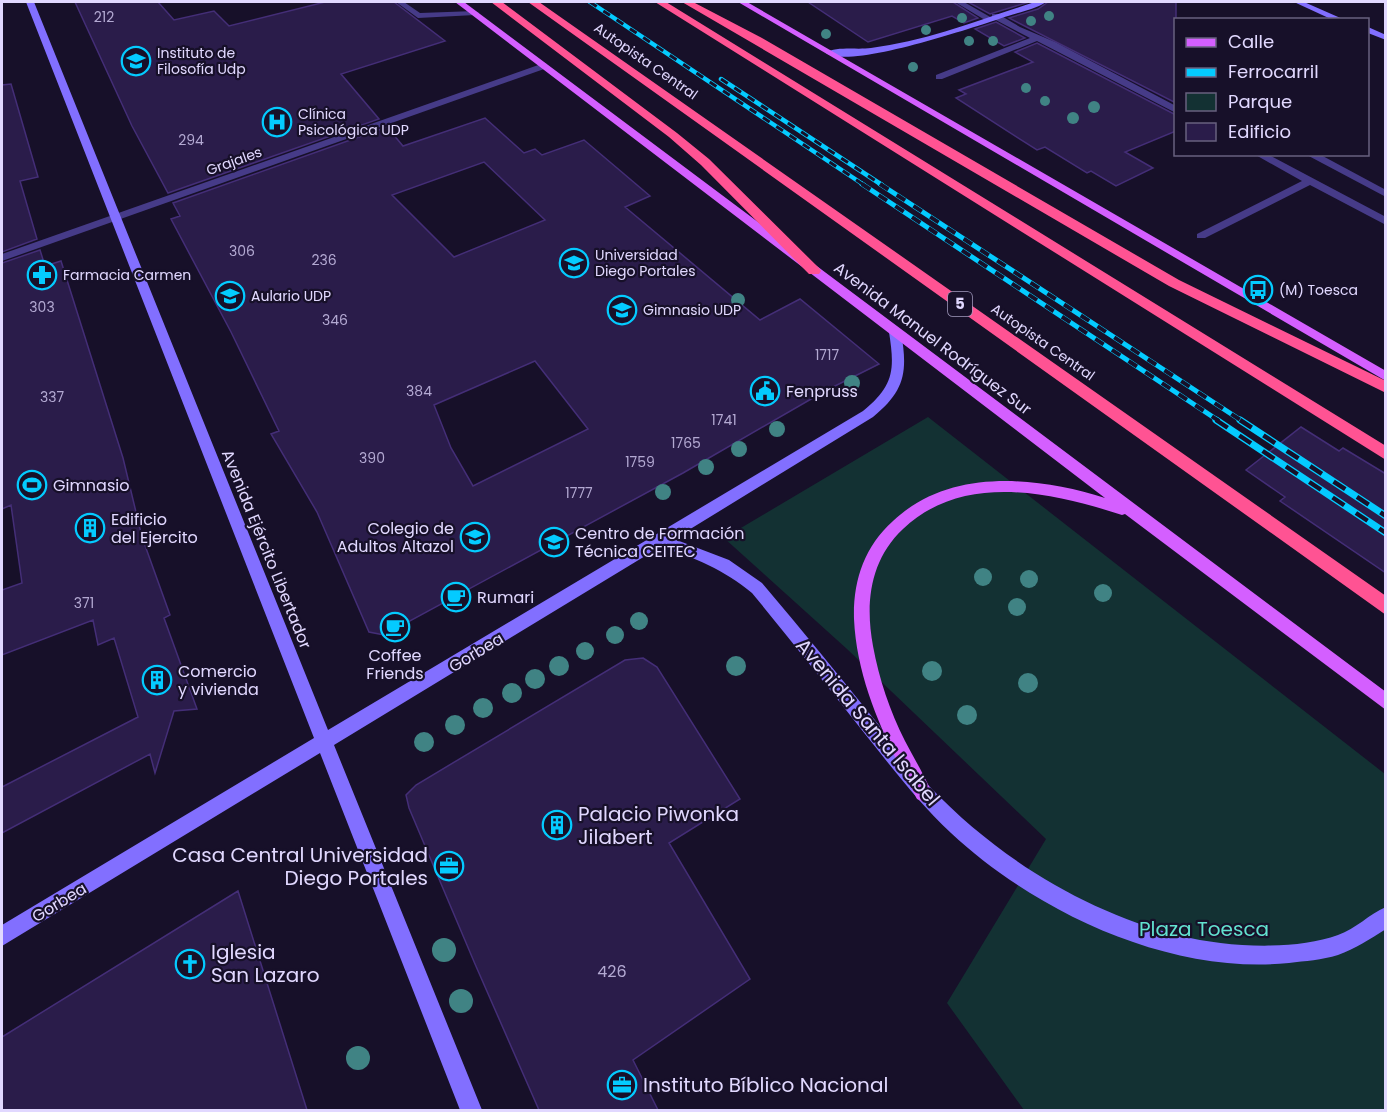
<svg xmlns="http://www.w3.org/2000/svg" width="1387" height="1112" viewBox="0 0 1387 1112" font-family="Poppins,sans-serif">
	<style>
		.green { fill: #133133 }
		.building { fill: #2a1c4a; stroke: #442e77; stroke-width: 1.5; fill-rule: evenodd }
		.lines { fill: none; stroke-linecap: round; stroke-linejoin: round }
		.lane { fill: #463b88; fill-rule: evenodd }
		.street { fill: #463b88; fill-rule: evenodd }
		.secondary { fill: #826fff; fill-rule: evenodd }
		.primary { fill: #d45fff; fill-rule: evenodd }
		.highway { fill: #ff5393; fill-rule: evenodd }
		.rail-far2-casing { stroke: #04cbff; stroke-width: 4.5 }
		.rail-far1-casing { stroke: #04cbff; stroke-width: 5 }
		.rail-casing { stroke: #04cbff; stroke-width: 7 }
		.rail-far2 { stroke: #171029; stroke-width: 3; stroke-dasharray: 8; stroke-linecap: butt }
		.rail-far1 { stroke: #171029; stroke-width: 4; stroke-dasharray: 10; stroke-linecap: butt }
		.rail { stroke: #171029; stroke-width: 4.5; stroke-dasharray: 14; stroke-linecap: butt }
		.tree { fill: #408384 }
		.labels { text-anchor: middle; stroke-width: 4.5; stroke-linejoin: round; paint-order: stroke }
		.number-label { font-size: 14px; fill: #b3a9d2 }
		.far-poi-label { font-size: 14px; fill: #e1d8ff; stroke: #171029; text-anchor: start }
		.far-street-label { font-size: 14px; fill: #e1d8ff; stroke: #171029 }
		.shield { fill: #171029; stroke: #a49cbf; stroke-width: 1.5 }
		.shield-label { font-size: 15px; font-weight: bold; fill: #e1d8ff }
		.street-label { font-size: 16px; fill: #e1d8ff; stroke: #171029 }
		.poi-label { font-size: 16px; fill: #e1d8ff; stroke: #171029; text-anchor: start }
		.near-number-label { font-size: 16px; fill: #b3a9d2 }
		.near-street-label { font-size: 20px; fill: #e1d8ff; stroke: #171029 }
		.near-poi-label { font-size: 20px; fill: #e1d8ff; stroke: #171029; text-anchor: start }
		.near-park-label { font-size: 20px; fill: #62e1cf; stroke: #171029 }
	</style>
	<rect width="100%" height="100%" fill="#171029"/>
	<path class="green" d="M 928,417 L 1385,774 L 1385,1110 L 1024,1110 L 947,1003 L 1046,839 L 847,649 L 724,538 Z"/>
	<path class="building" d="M 75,2 L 158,2 L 174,20 L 214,11 L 229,26 L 325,2 L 394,2 L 445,41 L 341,74 L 379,119 L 168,193 L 132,126 Z
		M 808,2 L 953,2 L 978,18 L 964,23 L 952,16 L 868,42 Z
		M 968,2 L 1029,2 L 990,14 Z
		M 1048,2 L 1176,2 L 1176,103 L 1009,18 L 1038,9 Z
		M 996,22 L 1025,38 L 1004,46 L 975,29 Z
		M 1037,43 L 1176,115 L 1176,131 L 1125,152 L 1153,168 L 1116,186 L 1091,171 L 1087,173 L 1045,147 L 1037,150 L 956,98 L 966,94 L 959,90 L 1033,62 L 1015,52 Z
		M 11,84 L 38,177 L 20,181 L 37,239 L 2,252 L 2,85 Z
		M 485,118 L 524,153 L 535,149 L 542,155 L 584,140 L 650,196 L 625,207 L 760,320 L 800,299 L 879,364 L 825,391 L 683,473 L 384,635 L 369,632 L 317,512 L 271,434 L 279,431 L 231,332 L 171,219 L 180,216 L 173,203 L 387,127 L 403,146 ZM 484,162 L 545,220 L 454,257 L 392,195 ZM 535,361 L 588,429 L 473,486 L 451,448 L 434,405 Z
		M 40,250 L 45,266 L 61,261 L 123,458 L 142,537 L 170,615 L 164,618 L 197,709 L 174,711 L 155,773 L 150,754 L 2,833 L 2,787 L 138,717 L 114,638 L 98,645 L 93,620 L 2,655 L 2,590 L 22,583 L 11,505 L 2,509 L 2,263 Z
		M 1301,427 L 1339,451 L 1343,448 L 1386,474 L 1386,573 L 1280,501 L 1285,497 L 1246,470 Z
		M 643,658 L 657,667 L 740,799 L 669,843 L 750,979 L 633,1060 L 658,1110 L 539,1110 L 475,964 L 409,808 L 406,795 L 416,785 L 625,660 Z
		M 238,891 L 307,1110 L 2,1110 L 2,1037 Z"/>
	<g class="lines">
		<path class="lane" d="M 396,2 L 404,2 L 420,13 L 475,11 L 479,13 L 475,15 L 418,18 Z
			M 955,2 L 964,2 L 992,18 L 985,20 Z
			M 992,14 L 998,14 L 1020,27 L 1055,42 L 1176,106 L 1176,113 L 1037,41 L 942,79 L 936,79 L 936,75 L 1030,38 L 992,18 Z
			M 1254,154 L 1267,154 L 1386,217 L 1386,225 L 1310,185 L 1205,238 L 1197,238 L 1197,234 L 1302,181 Z
			M 1305,154 L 1319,154 L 1386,190 L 1386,197 Z"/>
		<path class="street" d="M 544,63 L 547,64 L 547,68 L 2,261 L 2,254 Z"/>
		<path class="secondary" d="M 26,2 L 34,2 L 328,730 L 863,411 C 894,386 895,370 889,332 L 895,328 L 901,332 C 908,372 905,391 873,417 L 674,539 L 729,560 L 762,583 C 802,630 840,677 878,724 C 895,745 911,768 930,787 C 998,858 1085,912 1181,936 C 1226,947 1294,951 1338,935 C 1356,929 1369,914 1386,907 L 1386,929 C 1370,939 1355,949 1338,955 C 1322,960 1305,961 1289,963 C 1170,975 1037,913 951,833 C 919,803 893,769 865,734 C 828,687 790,639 752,593 C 724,570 695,557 660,547 L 334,745 L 482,1110 L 460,1110 L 320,753 L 2,946 L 2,925 L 314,738 Z
			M 1035,2 L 1046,2 C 1036,9 1020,12 1008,16 C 977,26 850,70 826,53 C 835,46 858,50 871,48 C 927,41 981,19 1035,2 Z
			M 1294,2 L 1304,2 L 1345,20 L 1333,20 Z
			M 1368,27 L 1386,35 L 1386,40 L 1368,33 Z"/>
		<path class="primary" d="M 455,2 L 464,2 L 1386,692 L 1386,710 L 1125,514 L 1122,515 C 1051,492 963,472 903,529 C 870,560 865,603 873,646 C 879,679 890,711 905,741 C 914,758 924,775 932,793 L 929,799 L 923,802 L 917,799 C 887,743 857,684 854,619 C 853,581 864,547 893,521 C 949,468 1036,476 1105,498 Z
			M 738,2 L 747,2 L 1386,371 L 1386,381 Z"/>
		<path class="highway" d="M 491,2 L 502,2 L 677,133 L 709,159 L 819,268 L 821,271 L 819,274 L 809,274 L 701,165 L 669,137 Z
			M 528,2 L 539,2 L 1386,596 L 1386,615 Z
			M 655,2 L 666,2 L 1386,446 L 1386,460 Z
			M 682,2 L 693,2 L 762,38 L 1179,280 L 1386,381 L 1386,393 L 1169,286 Z"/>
		<g class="rail-far2-casing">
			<path id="rail-far2" d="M 590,2 L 864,185
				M 721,79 L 882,185"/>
		</g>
		<g class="rail-far1-casing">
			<path id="rail-far1" d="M 862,184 L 1219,421
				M 880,184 L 1242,421"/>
		</g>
		<g class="rail-casing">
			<path id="rail" d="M 1216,420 L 1386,533
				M 1240,420 L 1386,516"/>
		</g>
		<use href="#rail-far2" class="rail-far2"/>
		<use href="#rail-far1" class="rail-far1"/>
		<use href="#rail" class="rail"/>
	</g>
	<g class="tree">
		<circle cx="1049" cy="16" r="5"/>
		<circle cx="962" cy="18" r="5"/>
		<circle cx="1031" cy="21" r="5"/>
		<circle cx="926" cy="30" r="5"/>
		<circle cx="826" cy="34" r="5"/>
		<circle cx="969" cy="41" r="5"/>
		<circle cx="993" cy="41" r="5"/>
		<circle cx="913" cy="67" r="5"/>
		<circle cx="1026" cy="88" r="5"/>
		<circle cx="1045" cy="101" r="5"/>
		<circle cx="1094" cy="107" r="6"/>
		<circle cx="1073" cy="118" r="6"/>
		<circle cx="738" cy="300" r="7"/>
		<circle cx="852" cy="383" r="8"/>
		<circle cx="777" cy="429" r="8"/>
		<circle cx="739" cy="449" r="8"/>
		<circle cx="706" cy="467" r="8"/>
		<circle cx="663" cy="492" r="8"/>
		<circle cx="983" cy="577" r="9"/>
		<circle cx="1029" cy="579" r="9"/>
		<circle cx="1103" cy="593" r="9"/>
		<circle cx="1017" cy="607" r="9"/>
		<circle cx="639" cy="621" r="9"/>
		<circle cx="615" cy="635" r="9"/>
		<circle cx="585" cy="651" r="9"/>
		<circle cx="559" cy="666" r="10"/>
		<circle cx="736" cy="666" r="10"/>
		<circle cx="932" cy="671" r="10"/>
		<circle cx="535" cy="679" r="10"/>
		<circle cx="1028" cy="683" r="10"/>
		<circle cx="512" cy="693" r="10"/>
		<circle cx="483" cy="708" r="10"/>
		<circle cx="967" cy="715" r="10"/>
		<circle cx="455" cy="725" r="10"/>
		<circle cx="424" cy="742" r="10"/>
		<circle cx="444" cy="950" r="12"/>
		<circle cx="461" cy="1001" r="12"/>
		<circle cx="358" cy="1058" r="12"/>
	</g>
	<defs>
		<g id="university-ring" transform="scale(1.5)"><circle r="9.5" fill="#171029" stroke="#04cbff" stroke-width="1.5"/><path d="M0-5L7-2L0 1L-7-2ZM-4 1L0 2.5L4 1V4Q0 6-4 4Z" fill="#04cbff"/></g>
		<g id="hospital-ring" transform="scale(1.5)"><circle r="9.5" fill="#171029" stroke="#04cbff" stroke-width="1.5"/><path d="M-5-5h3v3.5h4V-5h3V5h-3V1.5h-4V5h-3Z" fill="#04cbff"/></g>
		<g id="pharmacy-ring" transform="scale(1.5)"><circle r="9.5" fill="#171029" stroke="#04cbff" stroke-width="1.5"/><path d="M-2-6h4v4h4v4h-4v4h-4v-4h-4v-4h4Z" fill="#04cbff"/></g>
		<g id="bus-ring" transform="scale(1.5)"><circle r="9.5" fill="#171029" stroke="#04cbff" stroke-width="1.5"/><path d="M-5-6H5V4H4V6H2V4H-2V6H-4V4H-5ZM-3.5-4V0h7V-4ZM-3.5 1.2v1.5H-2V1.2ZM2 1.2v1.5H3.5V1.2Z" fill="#04cbff"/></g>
		<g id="civic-ring" transform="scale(1.5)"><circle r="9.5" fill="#171029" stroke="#04cbff" stroke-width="1.5"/><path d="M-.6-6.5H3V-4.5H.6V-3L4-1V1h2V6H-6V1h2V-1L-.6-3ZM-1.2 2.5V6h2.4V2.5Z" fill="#04cbff"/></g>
		<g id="stadium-ring" transform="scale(1.5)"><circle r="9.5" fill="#171029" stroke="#04cbff" stroke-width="1.5"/><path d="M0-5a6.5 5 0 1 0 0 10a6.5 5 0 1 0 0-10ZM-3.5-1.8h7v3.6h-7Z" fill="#04cbff"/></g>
		<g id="building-ring" transform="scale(1.5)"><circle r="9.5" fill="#171029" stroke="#04cbff" stroke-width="1.5"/><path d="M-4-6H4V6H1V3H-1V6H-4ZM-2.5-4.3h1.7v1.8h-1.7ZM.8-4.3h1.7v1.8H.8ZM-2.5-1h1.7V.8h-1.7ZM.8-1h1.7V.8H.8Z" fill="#04cbff"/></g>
		<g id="school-ring" transform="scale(1.5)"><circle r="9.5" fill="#171029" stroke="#04cbff" stroke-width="1.5"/><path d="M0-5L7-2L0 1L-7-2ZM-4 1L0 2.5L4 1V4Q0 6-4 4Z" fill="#04cbff"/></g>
		<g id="cafe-ring" transform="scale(1.5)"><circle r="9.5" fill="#171029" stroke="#04cbff" stroke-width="1.5"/><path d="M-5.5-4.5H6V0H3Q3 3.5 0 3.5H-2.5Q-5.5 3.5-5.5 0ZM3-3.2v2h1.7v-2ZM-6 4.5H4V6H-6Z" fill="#04cbff"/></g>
		<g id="office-ring" transform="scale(1.5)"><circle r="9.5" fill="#171029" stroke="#04cbff" stroke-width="1.5"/><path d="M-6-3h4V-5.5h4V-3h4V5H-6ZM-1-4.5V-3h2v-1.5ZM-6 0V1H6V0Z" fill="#04cbff"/></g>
		<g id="church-ring" transform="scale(1.5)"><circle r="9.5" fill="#171029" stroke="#04cbff" stroke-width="1.5"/><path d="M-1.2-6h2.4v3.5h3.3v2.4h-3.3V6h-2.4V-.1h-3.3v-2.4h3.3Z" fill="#04cbff"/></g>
	</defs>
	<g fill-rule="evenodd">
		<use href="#university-ring" x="136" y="61"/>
		<use href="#hospital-ring" x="277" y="122"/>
		<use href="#university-ring" x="574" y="263"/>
		<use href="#pharmacy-ring" x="42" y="275"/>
		<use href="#bus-ring" x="1258" y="290"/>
		<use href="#university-ring" x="230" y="296"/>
		<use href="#university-ring" x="622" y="310"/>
		<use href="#civic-ring" x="765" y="391"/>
		<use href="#stadium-ring" x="32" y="485"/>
		<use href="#building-ring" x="90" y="528"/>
		<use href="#school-ring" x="475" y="537"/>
		<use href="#university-ring" x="554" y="542"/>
		<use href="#cafe-ring" x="456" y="597"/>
		<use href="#cafe-ring" x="395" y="627"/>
		<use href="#building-ring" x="157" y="680"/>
		<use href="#building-ring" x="557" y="825"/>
		<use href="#office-ring" x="449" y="866"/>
		<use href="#church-ring" x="190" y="964"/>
		<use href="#office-ring" x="622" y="1085"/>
	</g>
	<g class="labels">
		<g class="number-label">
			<text x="104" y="22">212</text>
			<text x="191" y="145">294</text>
			<text x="242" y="256">306</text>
			<text x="324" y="265">236</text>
			<text x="42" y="312">303</text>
			<text x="335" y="325">346</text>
			<text x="827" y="360">1717</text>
			<text x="419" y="396">384</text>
			<text x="52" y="402">337</text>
			<text x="724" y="425">1741</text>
			<text x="686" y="448">1765</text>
			<text x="372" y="463">390</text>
			<text x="640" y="467">1759</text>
			<text x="579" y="498">1777</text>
			<text x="84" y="608">371</text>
		</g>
		<g class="far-poi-label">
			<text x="157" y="58">Instituto de<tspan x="157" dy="16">Filosofía Udp</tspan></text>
			<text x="298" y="119">Clínica<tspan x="298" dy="16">Psicológica UDP</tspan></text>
			<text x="595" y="260">Universidad<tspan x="595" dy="16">Diego Portales</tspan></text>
			<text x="63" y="280">Farmacia Carmen</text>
			<text x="1279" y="295">(M) Toesca</text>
			<text x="251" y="301">Aulario UDP</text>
			<text x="643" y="315">Gimnasio UDP</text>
		</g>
		<g class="far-street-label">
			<text transform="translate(646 61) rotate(35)" y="5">Autopista Central</text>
			<text transform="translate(234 161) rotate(-20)" y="5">Grajales</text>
			<text transform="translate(1043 342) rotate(35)" y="5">Autopista Central</text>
		</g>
		<rect class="shield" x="948" y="292" width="24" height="24" rx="4.5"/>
		<g class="shield-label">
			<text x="960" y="309">5</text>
		</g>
		<g class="street-label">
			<text transform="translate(933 338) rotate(37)" y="6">Avenida Manuel Rodríguez Sur</text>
			<text transform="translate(267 549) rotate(68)" y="6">Avenida Ejército Libertador</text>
			<text transform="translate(476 652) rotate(-31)" y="6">Gorbea</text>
			<text transform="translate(59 902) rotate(-31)" y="6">Gorbea</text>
		</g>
		<g class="poi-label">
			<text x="786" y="397">Fenpruss</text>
			<text x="53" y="491">Gimnasio</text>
			<text x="111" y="525">Edificio<tspan x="111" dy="18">del Ejercito</tspan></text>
			<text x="454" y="534" text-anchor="end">Colegio de<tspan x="454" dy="18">Adultos Altazol</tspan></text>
			<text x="575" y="539">Centro de Formación<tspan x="575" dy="18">Técnica CEITEC</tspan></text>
			<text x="477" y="603">Rumari</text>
			<text x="395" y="661" text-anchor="middle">Coffee<tspan x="395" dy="18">Friends</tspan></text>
			<text x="178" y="677">Comercio<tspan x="178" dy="18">y vivienda</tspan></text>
		</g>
		<g class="near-number-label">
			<text x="612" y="977">426</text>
		</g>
		<g class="near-street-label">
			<text transform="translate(868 722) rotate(50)" y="7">Avenida Santa Isabel</text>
		</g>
		<g class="near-poi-label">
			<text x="578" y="821">Palacio Piwonka<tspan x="578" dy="23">Jilabert</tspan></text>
			<text x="428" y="862" text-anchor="end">Casa Central Universidad<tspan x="428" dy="23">Diego Portales</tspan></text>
			<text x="211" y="959">Iglesia<tspan x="211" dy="23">San Lazaro</tspan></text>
			<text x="643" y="1092">Instituto Bíblico Nacional</text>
		</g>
		<g class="near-park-label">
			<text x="1204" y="936">Plaza Toesca</text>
		</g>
	</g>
	<rect width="1387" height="1112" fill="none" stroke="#e1d8ff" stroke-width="6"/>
	<rect x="1174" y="18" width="195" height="138" fill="#171029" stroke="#68607f" stroke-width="1.5"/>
	<rect x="1186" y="38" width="30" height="9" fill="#d45fff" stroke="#68607f" stroke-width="1.5"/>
	<text x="1228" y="48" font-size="18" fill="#e1d8ff">Calle</text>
	<rect x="1186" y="68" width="30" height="9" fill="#04cbff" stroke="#68607f" stroke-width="1.5"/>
	<text x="1228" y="78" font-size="18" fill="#e1d8ff">Ferrocarril</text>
	<rect x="1186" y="93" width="30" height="18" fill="#133133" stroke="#68607f" stroke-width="1.5"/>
	<text x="1228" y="108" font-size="18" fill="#e1d8ff">Parque</text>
	<rect x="1186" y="123" width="30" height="18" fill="#2a1c4a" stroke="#68607f" stroke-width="1.5"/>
	<text x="1228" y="138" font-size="18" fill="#e1d8ff">Edificio</text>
</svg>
